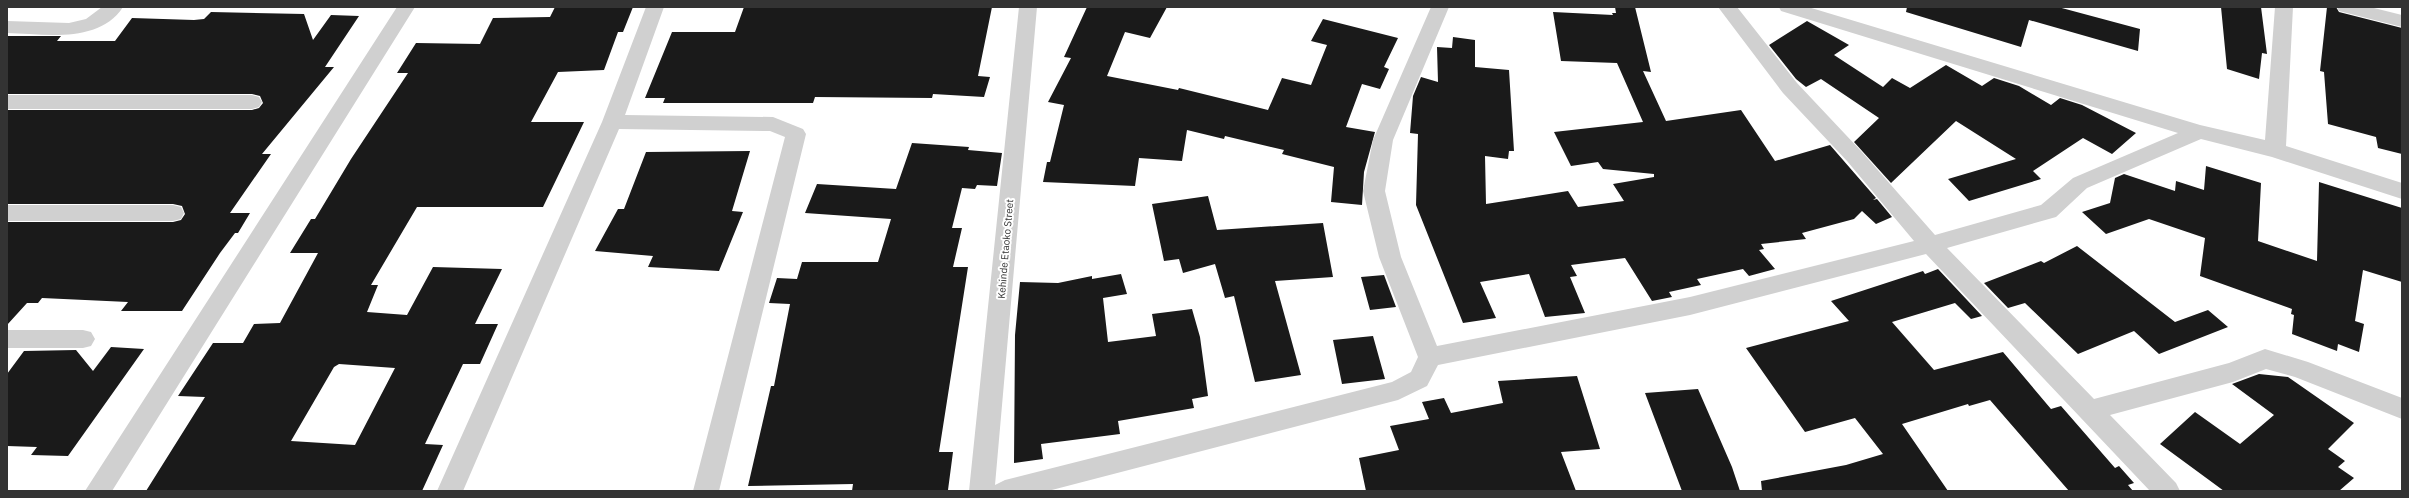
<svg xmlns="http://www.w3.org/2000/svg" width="2409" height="498" viewBox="0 0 2409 498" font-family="'IBM Plex Sans',sans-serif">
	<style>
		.building { fill: #1a1a1a; fill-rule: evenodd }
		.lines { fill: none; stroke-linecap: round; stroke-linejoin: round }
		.street { fill: #d0d0d0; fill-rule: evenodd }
		.labels { text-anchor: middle; stroke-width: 4; stroke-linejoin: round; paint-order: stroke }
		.street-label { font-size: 10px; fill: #333; stroke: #fff }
	</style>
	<rect width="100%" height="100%" fill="#fff"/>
	<path class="building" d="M 555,7 L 633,7 L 623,32 L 618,32 L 604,70 L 558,72 L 531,122 L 584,122 L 543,207 L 417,207 L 371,285 L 378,285 L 367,312 L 407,315 L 433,267 L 502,269 L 475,324 L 498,324 L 480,364 L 463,364 L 425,444 L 443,445 L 422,491 L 146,491 L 205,397 L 178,396 L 213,343 L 243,343 L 254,324 L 280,323 L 318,253 L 290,253 L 311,219 L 315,219 L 351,159 L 408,73 L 397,73 L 416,43 L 480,44 L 493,18 L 550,17 ZM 339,364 L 395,368 L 355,445 L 291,441 L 334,367 Z
		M 744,7 L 992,7 L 978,76 L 990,77 L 984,97 L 933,94 L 932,98 L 815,97 L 813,103 L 663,103 L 665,98 L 645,98 L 672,32 L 735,32 Z
		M 1087,7 L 1167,7 L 1150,38 L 1125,32 L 1107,76 L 1178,90 L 1179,88 L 1268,110 L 1282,78 L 1311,85 L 1327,45 L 1311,41 L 1323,19 L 1398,38 L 1384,67 L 1389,69 L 1380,89 L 1362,84 L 1346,127 L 1375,132 L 1364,172 L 1362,205 L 1331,202 L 1334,167 L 1282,154 L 1284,150 L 1225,136 L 1224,139 L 1187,130 L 1182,161 L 1139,158 L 1135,186 L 1043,182 L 1047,162 L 1050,162 L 1064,105 L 1048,102 L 1071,58 L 1064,57 Z
		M 1615,7 L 1635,7 L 1651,72 L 1643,71 L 1666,121 L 1741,110 L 1775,161 L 1830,145 L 1876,198 L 1873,200 L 1877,199 L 1892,217 L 1876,224 L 1862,211 L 1854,219 L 1802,233 L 1806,239 L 1761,244 L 1764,249 L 1759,250 L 1775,269 L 1749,276 L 1743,269 L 1697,279 L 1701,285 L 1669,292 L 1672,297 L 1652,301 L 1625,258 L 1571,265 L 1577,276 L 1570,277 L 1585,313 L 1545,317 L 1529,274 L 1480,282 L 1496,318 L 1463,323 L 1416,205 L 1418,134 L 1410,133 L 1413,96 L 1421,77 L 1438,82 L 1437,47 L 1452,48 L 1453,37 L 1475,40 L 1475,67 L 1509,70 L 1514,151 L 1509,151 L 1508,159 L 1485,156 L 1486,204 L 1568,191 L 1578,207 L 1624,201 L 1613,184 L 1654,177 L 1654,174 L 1603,169 L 1598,162 L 1571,166 L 1554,132 L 1643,122 L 1617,63 L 1561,61 L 1553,12 L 1613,15 L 1612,13 L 1616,13 Z
		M 1907,7 L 2058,7 L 2140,29 L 2138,51 L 2029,20 L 2021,47 L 1906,12 Z
		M 2221,7 L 2261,7 L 2267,54 L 2262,53 L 2259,79 L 2227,69 Z
		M 2327,7 L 2336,7 L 2339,12 L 2402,28 L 2402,154 L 2378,148 L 2376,137 L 2328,124 L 2324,72 L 2320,71 Z
		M 211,12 L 304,14 L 313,40 L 331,15 L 359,16 L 325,67 L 334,67 L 262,154 L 271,154 L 230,213 L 250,213 L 238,233 L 235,233 L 220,253 L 182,311 L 121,311 L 128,302 L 42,298 L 38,303 L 27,303 L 7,325 L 7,222 L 173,222 L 181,220 L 185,214 L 182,206 L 173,204 L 7,204 L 7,110 L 252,110 L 259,108 L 263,103 L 260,96 L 252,94 L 7,94 L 7,36 L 61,36 L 57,41 L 115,41 L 132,18 L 194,20 L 204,19 Z
		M 1807,21 L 1849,45 L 1834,55 L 1883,87 L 1892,78 L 1910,88 L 1946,65 L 1982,86 L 1994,78 L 2019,86 L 2051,105 L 2060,98 L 2082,105 L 2136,133 L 2112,154 L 2083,138 L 2033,171 L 2041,179 L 1969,201 L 1948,179 L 2016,159 L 1956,121 L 1891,183 L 1854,142 L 1879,118 L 1821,79 L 1806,87 L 1796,79 L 1769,45 Z
		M 912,143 L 969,147 L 968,150 L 1002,153 L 997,186 L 977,185 L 975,189 L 962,188 L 952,228 L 962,228 L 953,267 L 968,267 L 939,452 L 953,452 L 948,490 L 852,491 L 853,484 L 748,486 L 771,386 L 774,386 L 790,304 L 769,303 L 777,278 L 797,279 L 802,262 L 878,262 L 891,219 L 805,213 L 817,184 L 896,189 Z
		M 750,151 L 732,211 L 743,212 L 719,271 L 648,267 L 653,256 L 595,251 L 618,209 L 624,209 L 646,152 Z
		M 2206,166 L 2261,183 L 2258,241 L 2317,261 L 2319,182 L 2402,208 L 2402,282 L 2363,270 L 2355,321 L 2364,324 L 2359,352 L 2338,344 L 2337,351 L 2292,334 L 2294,315 L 2291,314 L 2292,309 L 2200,276 L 2205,238 L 2149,219 L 2106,234 L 2082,212 L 2110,203 L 2115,178 L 2124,174 L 2175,191 L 2176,181 L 2204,190 Z
		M 1208,196 L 1217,230 L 1323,223 L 1333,277 L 1275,281 L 1301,375 L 1255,382 L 1234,296 L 1225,298 L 1215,264 L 1183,273 L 1179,259 L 1164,261 L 1152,204 Z
		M 2077,246 L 2175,322 L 2208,310 L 2228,327 L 2159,354 L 2134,331 L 2078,354 L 2025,303 L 2008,308 L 1984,283 L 2041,261 L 2044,263 Z
		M 1938,269 L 1982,316 L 1971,319 L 1955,303 L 1892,322 L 1934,370 L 2003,352 L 2051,409 L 2061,406 L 2115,468 L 2119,466 L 2134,483 L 2128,485 L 2133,491 L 2069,491 L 1990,400 L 1969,406 L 1968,404 L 1902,424 L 1948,491 L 1762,491 L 1761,481 L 1846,465 L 1883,454 L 1855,418 L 1805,432 L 1746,348 L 1849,321 L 1831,301 L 1923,271 L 1925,274 Z
		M 1121,274 L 1127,294 L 1103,298 L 1108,342 L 1156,336 L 1152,314 L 1192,309 L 1200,337 L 1208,396 L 1192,399 L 1194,408 L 1118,421 L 1120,434 L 1041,444 L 1043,459 L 1014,463 L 1015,335 L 1020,282 L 1058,283 L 1092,276 L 1092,279 Z
		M 1384,275 L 1396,307 L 1370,310 L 1361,277 Z
		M 1373,336 L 1385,379 L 1342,384 L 1333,340 Z
		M 111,347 L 144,349 L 68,456 L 31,455 L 37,447 L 7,446 L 7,374 L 24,351 L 76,350 L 93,371 Z
		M 2259,374 L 2288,377 L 2354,423 L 2328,449 L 2345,461 L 2338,467 L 2354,478 L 2339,491 L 2224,491 L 2160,444 L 2195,412 L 2240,444 L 2274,415 L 2232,384 Z
		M 1577,376 L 1600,449 L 1561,452 L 1576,491 L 1366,491 L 1359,458 L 1399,450 L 1390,426 L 1429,419 L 1422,402 L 1444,398 L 1451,413 L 1503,403 L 1498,381 Z
		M 1698,389 L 1732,467 L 1740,491 L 1682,491 L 1645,393 Z"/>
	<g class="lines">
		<path class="street" d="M 102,7 L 123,7 C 99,44 45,34 7,33 L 7,21 L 69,23 L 86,19 Z
			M 397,7 L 415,7 L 112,491 L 85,491 Z
			M 646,7 L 664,7 L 625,115 L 773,117 L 803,129 L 806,134 L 719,491 L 693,491 L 785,137 L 770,131 L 619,129 L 463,491 L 437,491 L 602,122 Z
			M 1019,7 L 1037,7 L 995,485 L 1005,480 L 1392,382 L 1411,372 L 1418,357 L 1379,257 L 1363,191 L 1373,140 L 1431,7 L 1449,7 L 1393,140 L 1385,191 L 1401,257 L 1437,346 L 1690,297 L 1914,241 L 1847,161 L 1783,93 L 1718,7 L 1737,7 L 1797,83 L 1861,151 L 1935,235 L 2041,205 L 2073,178 L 2178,133 L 1781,11 L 1779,7 L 1808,7 L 2200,125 L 2265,140 L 2275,7 L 2293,7 L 2286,146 L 2402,183 L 2402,199 L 2272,157 L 2201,139 L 2087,188 L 2056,217 L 1947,248 L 2094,399 L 2229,363 L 2265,349 L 2308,362 L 2402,398 L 2402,419 L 2295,377 L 2266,369 L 2233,382 L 2110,415 L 2176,483 L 2180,491 L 2150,491 L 1926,254 L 1690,315 L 1438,365 L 1427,386 L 1398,400 L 1048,491 L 969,491 Z
			M 2337,7 L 2370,7 L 2402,15 L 2402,27 L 2339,11 Z
			M 7,95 L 252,95 L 259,97 L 262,102 L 259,107 L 252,109 L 7,109 Z
			M 7,205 L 173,205 L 181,207 L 184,213 L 181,219 L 173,221 L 7,221 Z
			M 7,330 L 83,330 L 91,332 L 95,339 L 91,346 L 83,348 L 7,348 Z"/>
	</g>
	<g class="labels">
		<g class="street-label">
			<text transform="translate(1005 249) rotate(-85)" y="4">Kehinde Etaoko Street</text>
		</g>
	</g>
	<rect width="2409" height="498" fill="none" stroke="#333333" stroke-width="16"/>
</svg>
